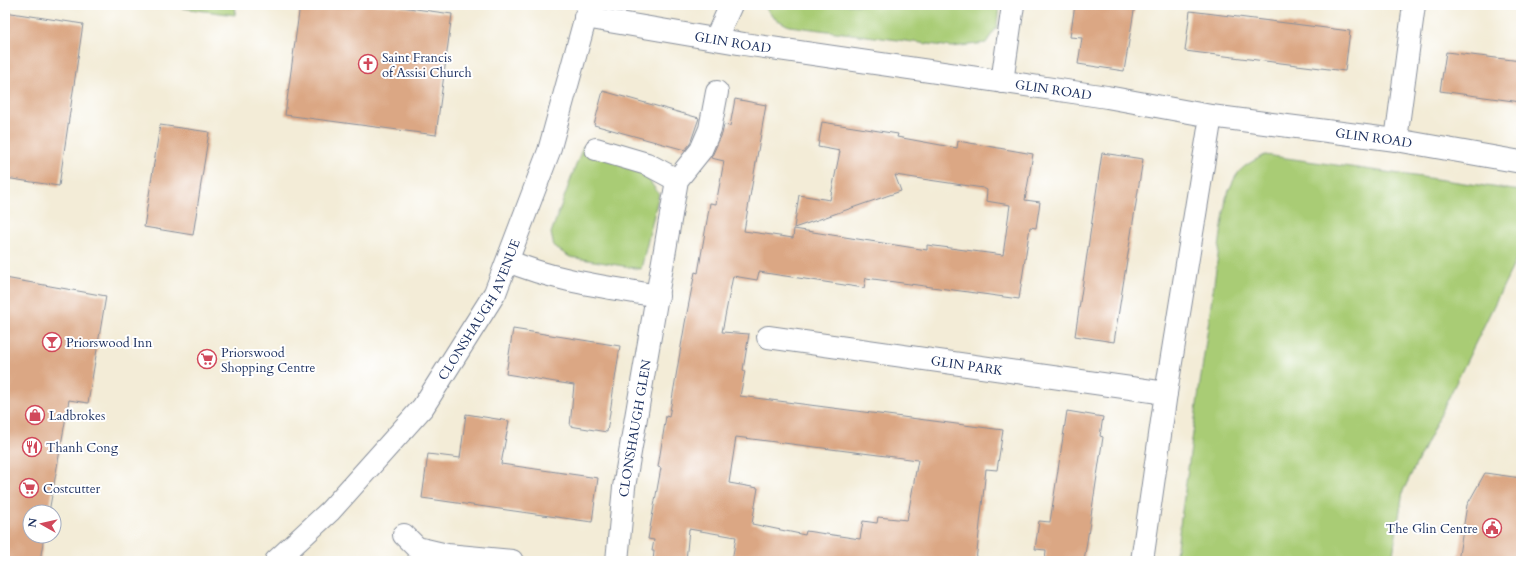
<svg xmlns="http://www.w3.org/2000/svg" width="1526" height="566" viewBox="0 0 1526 566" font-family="Cardo,serif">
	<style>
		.green { fill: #a9cc75; stroke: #627e6a }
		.building { fill: #dba784; fill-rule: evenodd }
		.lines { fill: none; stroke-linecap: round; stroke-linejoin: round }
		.minor-casing { stroke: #878e9a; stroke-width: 24 }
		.minor { stroke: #fff; stroke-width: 22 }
		.labels { text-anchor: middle; stroke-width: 4; stroke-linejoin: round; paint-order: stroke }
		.street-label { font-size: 13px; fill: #1b2f5e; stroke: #fff }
		.poi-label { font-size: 13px; fill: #1b2f5e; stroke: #fff; text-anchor: start }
	</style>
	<rect width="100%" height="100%" fill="#fff"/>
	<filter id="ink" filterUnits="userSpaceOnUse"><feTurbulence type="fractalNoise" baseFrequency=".025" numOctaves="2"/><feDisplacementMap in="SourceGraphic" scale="8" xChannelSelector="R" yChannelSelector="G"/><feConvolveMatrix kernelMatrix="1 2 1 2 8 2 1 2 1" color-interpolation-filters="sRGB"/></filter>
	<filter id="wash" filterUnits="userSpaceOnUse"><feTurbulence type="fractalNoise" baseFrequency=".012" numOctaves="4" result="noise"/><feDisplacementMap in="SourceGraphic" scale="16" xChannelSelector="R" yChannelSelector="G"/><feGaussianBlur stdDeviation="0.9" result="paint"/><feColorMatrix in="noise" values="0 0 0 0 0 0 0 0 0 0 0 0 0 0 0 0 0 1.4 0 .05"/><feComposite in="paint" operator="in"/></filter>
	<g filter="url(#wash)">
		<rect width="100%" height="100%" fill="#f3ecd7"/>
		<path class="green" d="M 183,5 L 236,5 L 235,15 L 182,8 Z
			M 763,5 L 999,5 L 997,27 L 986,43 L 952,47 L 789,26 L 774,18 Z
			M 583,146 L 643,172 L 659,194 L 641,269 L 570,257 L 554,247 L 551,233 Z
			M 1265,155 L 1521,191 L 1521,250 L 1403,491 L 1392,561 L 1175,561 L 1226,198 C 1237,171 1238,168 1265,155 Z"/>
		<g id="blocks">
			<path class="building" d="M 300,5 L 387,5 L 452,14 L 436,135 L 285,115 Z
				M 1075,5 L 1135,5 L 1124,71 L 1078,64 L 1082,38 L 1070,37 Z
				M 1190,11 L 1350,31 L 1345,71 L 1185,51 Z
				M 5,12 L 83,24 L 59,186 L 5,178 Z
				M 1446,52 L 1521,61 L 1521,102 L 1440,91 Z
				M 603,91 L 699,118 L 690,144 L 685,150 L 594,125 Z
				M 735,99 L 766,105 L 744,231 L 793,238 L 794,229 L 927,250 L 927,245 L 1003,255 L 1010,205 L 986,201 L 987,190 L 983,188 L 895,175 L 901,191 L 794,228 L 799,195 L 830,200 L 840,151 L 818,147 L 822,122 L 898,134 L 897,137 L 957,148 L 958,141 L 1033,154 L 1025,200 L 1040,202 L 1036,228 L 1030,227 L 1019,299 L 866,278 L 864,288 L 759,272 L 757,280 L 733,276 L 722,332 L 749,334 L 743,370 L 745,371 L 740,396 L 1003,430 L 997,470 L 986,469 L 976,561 L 732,561 L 736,537 L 689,529 L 686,561 L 653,561 L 654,551 L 652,551 L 654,540 L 648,539 L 661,468 L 658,467 L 666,416 L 669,417 L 685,323 L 695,272 L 698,273 L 710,203 L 716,204 L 724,161 L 711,158 L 722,134 L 724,125 L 730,126 ZM 736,437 L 918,460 L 907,520 L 878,517 L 877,523 L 863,521 L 860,539 L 806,531 L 805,535 L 752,524 L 758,488 L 729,483 Z
				M 160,125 L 209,132 L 193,235 L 144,227 Z
				M 1102,153 L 1143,159 L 1114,342 L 1075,336 Z
				M 5,278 L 106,296 L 88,403 L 69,400 L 49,512 L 30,512 L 30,536 L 44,536 L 40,561 L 5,561 Z
				M 513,329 L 620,346 L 607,432 L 570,426 L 574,385 L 506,374 Z
				M 1067,411 L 1103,417 L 1100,436 L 1103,437 L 1088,535 L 1084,561 L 1045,561 L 1046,550 L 1035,549 L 1039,521 L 1050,522 Z
				M 466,414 L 509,421 L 501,464 L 598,478 L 592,522 L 422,498 L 428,454 L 460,458 Z
				M 1485,473 L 1521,478 L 1519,561 L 1458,561 L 1467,505 Z"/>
		</g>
	</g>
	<g filter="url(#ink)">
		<use href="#blocks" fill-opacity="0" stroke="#878e9a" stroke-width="1"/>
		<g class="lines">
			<g class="minor-casing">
				<g id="minor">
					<path id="s1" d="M 585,17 L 744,44 L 1107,97 L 1211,116 L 1396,140 L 1521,162"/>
					<path d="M 716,38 L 731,5"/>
					<path d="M 1002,82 L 1013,5"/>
					<path d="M 1396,140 L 1414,5"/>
					<path d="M 596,149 L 647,164 L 677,180"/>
					<path d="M 508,261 C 555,281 607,287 658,296"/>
					<path id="s2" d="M 768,337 L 1166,393"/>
					<path d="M 404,535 L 417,548 L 447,555 L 512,561"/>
					<path id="s3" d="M 276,561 L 330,511 L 423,407 L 495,293 L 549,151 L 589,5"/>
					<path id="s4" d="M 617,561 L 624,487 L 677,180 L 701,150 L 710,129 L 717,92"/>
					<path d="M 1142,561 L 1166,393 L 1211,116"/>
				</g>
			</g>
			<use href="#minor" class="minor"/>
		</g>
	</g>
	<defs>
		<g id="church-ring" transform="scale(1)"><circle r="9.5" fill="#fff" stroke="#d1495b" stroke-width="1.5"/><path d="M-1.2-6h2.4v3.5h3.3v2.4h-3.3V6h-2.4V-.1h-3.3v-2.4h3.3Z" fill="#d1495b"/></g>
		<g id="bar-ring" transform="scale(1)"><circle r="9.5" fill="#fff" stroke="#d1495b" stroke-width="1.5"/><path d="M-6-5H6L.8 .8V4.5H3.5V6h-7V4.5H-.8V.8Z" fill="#d1495b"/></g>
		<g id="supermarket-ring" transform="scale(1)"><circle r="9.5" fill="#fff" stroke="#d1495b" stroke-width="1.5"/><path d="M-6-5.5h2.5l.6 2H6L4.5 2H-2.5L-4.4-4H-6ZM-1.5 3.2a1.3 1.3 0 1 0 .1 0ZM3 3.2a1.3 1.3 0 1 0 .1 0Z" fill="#d1495b"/></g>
		<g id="shop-ring" transform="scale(1)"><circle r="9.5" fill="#fff" stroke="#d1495b" stroke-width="1.5"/><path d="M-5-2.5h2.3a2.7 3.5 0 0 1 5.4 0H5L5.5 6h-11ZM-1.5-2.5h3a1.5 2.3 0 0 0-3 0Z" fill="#d1495b"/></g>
		<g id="restaurant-ring" transform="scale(1)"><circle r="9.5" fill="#fff" stroke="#d1495b" stroke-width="1.5"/><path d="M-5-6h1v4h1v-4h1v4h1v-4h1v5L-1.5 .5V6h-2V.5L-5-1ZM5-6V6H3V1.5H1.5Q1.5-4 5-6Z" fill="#d1495b"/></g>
		<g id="civic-ring" transform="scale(1)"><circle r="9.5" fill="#fff" stroke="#d1495b" stroke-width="1.5"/><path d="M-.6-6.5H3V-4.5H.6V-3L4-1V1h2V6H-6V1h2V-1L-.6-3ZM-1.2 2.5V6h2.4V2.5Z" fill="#d1495b"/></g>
	</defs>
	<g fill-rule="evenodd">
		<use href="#church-ring" x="368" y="64"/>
		<use href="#bar-ring" x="52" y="342"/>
		<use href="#supermarket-ring" x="207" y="359"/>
		<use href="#shop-ring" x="35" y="415"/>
		<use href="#restaurant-ring" x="32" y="447"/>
		<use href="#supermarket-ring" x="29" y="488"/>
		<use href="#civic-ring" x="1492" y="528"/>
	</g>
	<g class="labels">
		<g class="street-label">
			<text dy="5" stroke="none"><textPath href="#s1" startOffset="150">GLIN ROAD</textPath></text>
			<text dy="5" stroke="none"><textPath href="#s1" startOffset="474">GLIN ROAD</textPath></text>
			<text dy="5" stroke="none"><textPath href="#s1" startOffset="798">GLIN ROAD</textPath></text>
			<text dy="5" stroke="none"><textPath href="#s3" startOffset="326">CLONSHAUGH AVENUE</textPath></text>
			<text dy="5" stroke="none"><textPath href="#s2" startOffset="201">GLIN PARK</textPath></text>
			<text dy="5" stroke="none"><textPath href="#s4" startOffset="134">CLONSHAUGH GLEN</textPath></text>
		</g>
		<g class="poi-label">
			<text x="382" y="62">Saint Francis<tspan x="382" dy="15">of Assisi Church</tspan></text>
			<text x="66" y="347">Priorswood Inn</text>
			<text x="221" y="357">Priorswood<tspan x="221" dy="15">Shopping Centre</tspan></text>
			<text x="49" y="420">Ladbrokes</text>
			<text x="46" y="452">Thanh Cong</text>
			<text x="43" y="493">Costcutter</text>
			<text x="1478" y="533" text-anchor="end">The Glin Centre</text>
		</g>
	</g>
	<rect width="1526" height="566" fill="none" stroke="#fff" stroke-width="20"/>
	<g transform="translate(42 524) rotate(278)"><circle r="19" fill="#ffffff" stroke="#a4acbf"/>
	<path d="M0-3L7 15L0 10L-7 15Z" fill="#d1495b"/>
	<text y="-6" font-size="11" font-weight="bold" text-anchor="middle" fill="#1b2f5e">N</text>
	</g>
</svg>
